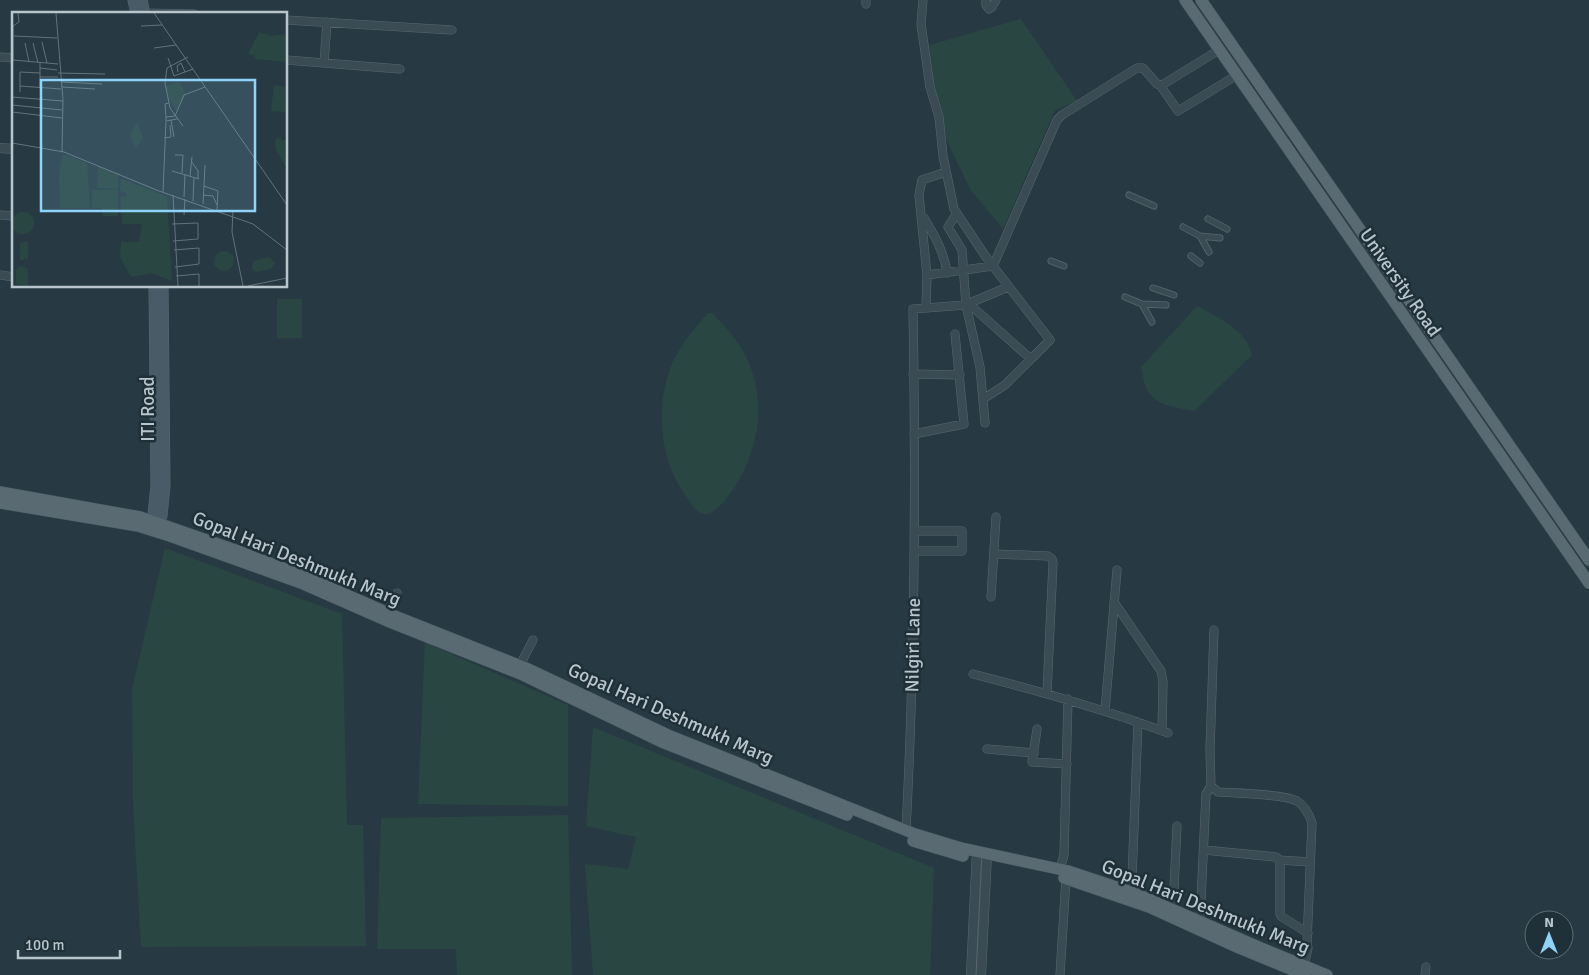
<svg xmlns="http://www.w3.org/2000/svg" width="1589" height="975" viewBox="0 0 1589 975" font-family="Signika,sans-serif">
	<style>
		.green { fill: #2a4642 }
		.lines { fill: none; stroke-linecap: round; stroke-linejoin: round }
		.pedestrian-casing { stroke: #596870; stroke-width: 7 }
		.minor-casing { stroke: #596870; stroke-width: 9 }
		.tertiary-casing { stroke: #596870; stroke-width: 10 }
		.secondary-casing { stroke: #596870; stroke-width: 11 }
		.primary-casing { stroke: #48575f; stroke-width: 12 }
		.pedestrian { stroke: #3b4b53; stroke-width: 5.5 }
		.minor { stroke: #3b4b53; stroke-width: 8 }
		.tertiary { stroke: #3b4b53; stroke-width: 9 }
		.secondary { stroke: #495b66; stroke-width: 10 }
		.primary { stroke: #596a73; stroke-width: 11 }
		.labels { text-anchor: middle; stroke-width: 5; stroke-linejoin: round; paint-order: stroke }
		.street-label { font-size: 19px; fill: #b8c5cc; stroke: #203038 }
		.inset-road { fill: none; stroke: #61727a; stroke-width: 1 }
		.view { fill: #90d3fa; fill-opacity: 0.15; stroke: #90d3fa; stroke-width: 2.5 }
		.inset-edge { fill: none; stroke: #b8c5cc; stroke-width: 2.5 }
	</style>
	<rect width="100%" height="100%" fill="#273a43"/>
	<path class="green" d="M 1021,19 L 1077,101 L 1055,110 L 1003,229 L 970,189 L 947,141 L 927,66 L 930,45 Z
		M 277,299 L 302,299 L 302,338 L 277,338 Z
		M 1197,306 C 1217,317 1247,330 1252,355 L 1194,411 C 1176,407 1153,406 1146,387 C 1143,381 1143,373 1141,367 Z
		M 708,313 L 712,313 C 724,325 735,337 743,351 C 768,397 761,448 732,491 C 727,498 715,515 704,514 C 695,513 689,500 684,493 C 657,457 655,394 676,356 C 685,339 696,327 708,313 Z
		M 165,548 L 342,614 L 347,825 L 363,825 L 366,946 L 141,947 L 133,804 L 132,689 Z
		M 425,640 L 435,647 L 568,705 L 568,806 L 418,804 Z
		M 593,727 L 934,868 L 930,975 L 593,975 L 585,864 L 628,869 L 636,837 L 586,826 Z
		M 568,815 L 572,975 L 457,975 L 456,949 L 377,949 L 381,818 Z"/>
	<g class="lines">
		<g class="pedestrian-casing">
			<path id="pedestrian" d="M 1129,195 L 1154,206
				M 1208,219 L 1227,229
				M 1183,227 L 1200,236 L 1209,252
				M 1200,236 L 1220,238
				M 1191,256 L 1200,263
				M 1051,261 L 1064,266
				M 1153,288 L 1174,295
				M 1125,297 L 1142,304 L 1152,322
				M 1142,304 L 1166,305"/>
		</g>
		<g class="minor-casing">
			<path id="minor" d="M 923,0 L 921,24 L 930,87 L 939,117 L 943,156 L 954,209 L 986,257 L 1050,340 L 1031,359 L 968,303
				M 986,0 L 986,5 L 989,9 L 992,7 L 996,0
				M 866,4 L 866,0
				M 144,13 L 194,14
				M 286,20 L 452,30
				M 0,57 L 14,58
				M 286,60 L 400,69
				M 324,63 L 327,22
				M 1160,85 L 1178,111 L 1237,75
				M 957,213 L 948,227 L 962,250 L 966,305 L 980,367 L 985,423
				M 0,215 L 14,216
				M 924,218 C 935,236 944,252 947,273
				M 0,275 L 14,277
				M 927,275 L 919,195 L 922,180 L 946,172
				M 1008,287 L 965,305 L 926,308 L 927,275 L 993,266 L 1057,120 L 1062,115 L 1137,68 L 1143,68 L 1157,84 L 1162,85 L 1219,50
				M 913,374 L 960,375
				M 983,399 L 1005,385 L 1031,359
				M 914,434 L 964,424 L 955,334
				M 914,551 L 962,551 L 962,531 L 914,531
				M 994,554 L 1048,556 L 1052,559 L 1053,563 L 1047,693
				M 991,597 L 996,517
				M 1114,602 L 1161,671 L 1163,682 L 1162,731
				M 387,612 L 397,593
				M 1214,630 L 1210,750 L 1211,786 L 1218,792 C 1235,793 1284,794 1297,801 C 1305,806 1309,814 1312,823 L 1307,943 L 1308,948 L 1304,966
				M 520,665 L 533,640
				M 973,674 C 1039,691 1104,709 1168,733
				M 1105,711 L 1117,570
				M 1037,729 L 1032,762 L 1067,764
				M 987,749 L 1034,753
				M 906,830 C 915,657 916,482 913,309 L 926,308
				M 1204,850 L 1276,857 L 1280,861 L 1280,914 L 1282,917 L 1308,933
				M 1279,860 L 1310,862
				M 1060,869 L 1064,855 L 1068,699
				M 1126,894 L 1132,879 L 1138,722
				M 1173,909 L 1177,826
				M 1200,921 L 1206,794 L 1211,786
				M 1298,964 L 1303,946 L 1307,943
				M 1060,975 L 1066,878
				M 1425,975 L 1426,967"/>
		</g>
		<g class="tertiary-casing">
			<path id="tertiary" d="M 0,148 L 14,149
				M 971,975 L 977,852
				M 981,975 L 987,854"/>
		</g>
		<g class="secondary-casing">
			<path id="secondary" d="M 133,0 L 136,14
				M 142,0 L 145,14
				M 148,527 L 153,514 L 156,486 L 154,286
				M 157,529 L 162,516 L 165,486 L 163,286"/>
		</g>
		<g class="primary-casing">
			<path id="primary" d="M 1185,0 L 1589,583
				M 1201,0 L 1589,560
				M 0,492 L 140,517 L 238,551 L 304,576 L 395,616 L 526,668 L 668,735 L 875,818 L 915,834 L 961,848 L 1068,871 L 1137,894 L 1261,948 L 1327,975
				M 0,503 L 138,526 L 170,536 L 301,583 L 392,623 L 523,675 L 664,743 L 847,815
				M 913,841 L 963,856
				M 1064,878 L 1149,907 L 1239,948 L 1305,975"/>
		</g>
		<use href="#pedestrian" class="pedestrian"/>
		<use href="#minor" class="minor"/>
		<use href="#tertiary" class="tertiary"/>
		<use href="#secondary" class="secondary"/>
		<use href="#primary" class="primary"/>
	</g>
	<g class="labels">
		<g class="street-label">
			<text transform="translate(1401 282) rotate(55)" y="7">University Road</text>
			<text transform="translate(147 409) rotate(-90)" y="7">ITI Road</text>
			<text transform="translate(297 558) rotate(22)" y="7">Gopal Hari Deshmukh Marg</text>
			<text transform="translate(912 645) rotate(-89)" y="7">Nilgiri Lane</text>
			<text transform="translate(671 713) rotate(24)" y="7">Gopal Hari Deshmukh Marg</text>
			<text transform="translate(1206 906) rotate(22)" y="7">Gopal Hari Deshmukh Marg</text>
		</g>
	</g>
	<g transform="translate(12 12)">
		<rect width="275" height="275" fill="#273a43"/>
		<path d="M 247,20 L 259,24 L 275,22 L 275,50 L 243,47 L 242,43 L 236,42 ZM 167,70 L 174,82 L 164,99 L 157,87 L 154,74 ZM 262,73 L 275,75 L 275,100 L 259,99 ZM 125,110 L 131,125 L 124,137 L 118,123 ZM 269,125 L 269,128 L 275,128 L 275,157 L 264,138 L 263,127 ZM 51,142 L 75,151 L 78,196 L 48,196 L 47,161 ZM 86,154 L 106,163 L 106,177 L 85,176 ZM 109,166 L 155,185 L 160,269 L 140,261 L 119,265 L 108,245 L 109,230 L 127,230 L 130,212 L 110,212 L 108,185 L 114,185 L 115,181 L 108,179 ZM 80,178 L 106,178 L 106,204 L 91,204 L 90,196 L 80,196 ZM0 211a11 11 0 1 1 22 0a11 11 0 1 1-22 0ZM 16,229 L 16,247 L 8,248 L 8,231 ZM202 249a10 10 0 1 1 20 0a10 10 0 1 1-20 0ZM 257,245 L 263,251 L 259,257 L 244,260 L 240,257 L 241,249 ZM 9,254 L 16,257 L 16,274 L 4,272 L 4,257 Z" fill="#2a4642"/>
		<path class="inset-road" d="M 44,1 L 51,88 L 50,140M 142,1 L 275,193M 129,14 L 150,13M 2,24 L 45,26M 30,30 L 35,51M 13,31 L 17,50M 21,31 L 26,51M 142,36 L 164,33M 156,46 L 162,64 L 181,57M 1,48 L 1,14 L 7,10 L 6,1M 1,48 L 46,52M 28,56 L 45,58M 166,60 L 165,54 L 169,51 L 173,60M 46,61 L 93,62M 28,65 L 46,65M 49,70 L 90,72M 8,74 L 49,77M 50,75 L 83,77M 28,76 L 28,51M 8,80 L 8,60 L 28,61M 0,85 L 51,89M 0,93 L 50,98M 0,100 L 50,106M 154,105 L 153,92 L 157,91M 165,107 L 154,109 L 154,105 L 163,104 L 172,83 L 193,75M 159,108 L 162,125M 171,114 L 158,96 L 153,71 L 155,56 L 176,45M 152,126 L 159,125 L 158,113M 0,131 L 52,140 L 147,179 L 241,212 L 275,238M 163,143 L 171,143 L 170,161M 179,149 L 186,159 L 186,167M 193,153 L 192,174 L 206,179 L 205,198M 160,159 L 187,167M 178,164 L 180,145M 151,180 L 154,109M 161,183 L 166,274M 191,183 L 201,184 L 205,193M 172,185 L 173,162M 181,189 L 182,165M 191,192 L 192,174M 221,198 L 220,220 L 231,274M 172,203 L 173,187M 160,212 L 186,211 L 186,227 L 161,229M 162,238 L 187,236 L 187,252 L 163,255M 164,264 L 187,262 L 187,274M 236,274 L 275,266"/>
		<path class="view" d="M 29,68 L 243,68 L 243,199 L 29,199 Z"/>
		<rect width="275" height="275" class="inset-edge"/>
	</g>
	<g transform="translate(1549 935)"><circle r="24" fill="#203038" stroke="#5d6c73"/>
	<path d="M0-4L9 19L0 12L-9 19Z" fill="#90d3fa"/>
	<text y="-8" font-size="14" font-weight="bold" text-anchor="middle" fill="#b8c5cc">N</text>
	</g>
	<path d="M18 950v8h102v-8" fill="none" stroke="#b8c5cc" stroke-width="2.5"/>
	<text x="25" y="950" font-size="15" fill="#b8c5cc" stroke="#203038" stroke-width="4" paint-order="stroke">100 m</text>
</svg>
